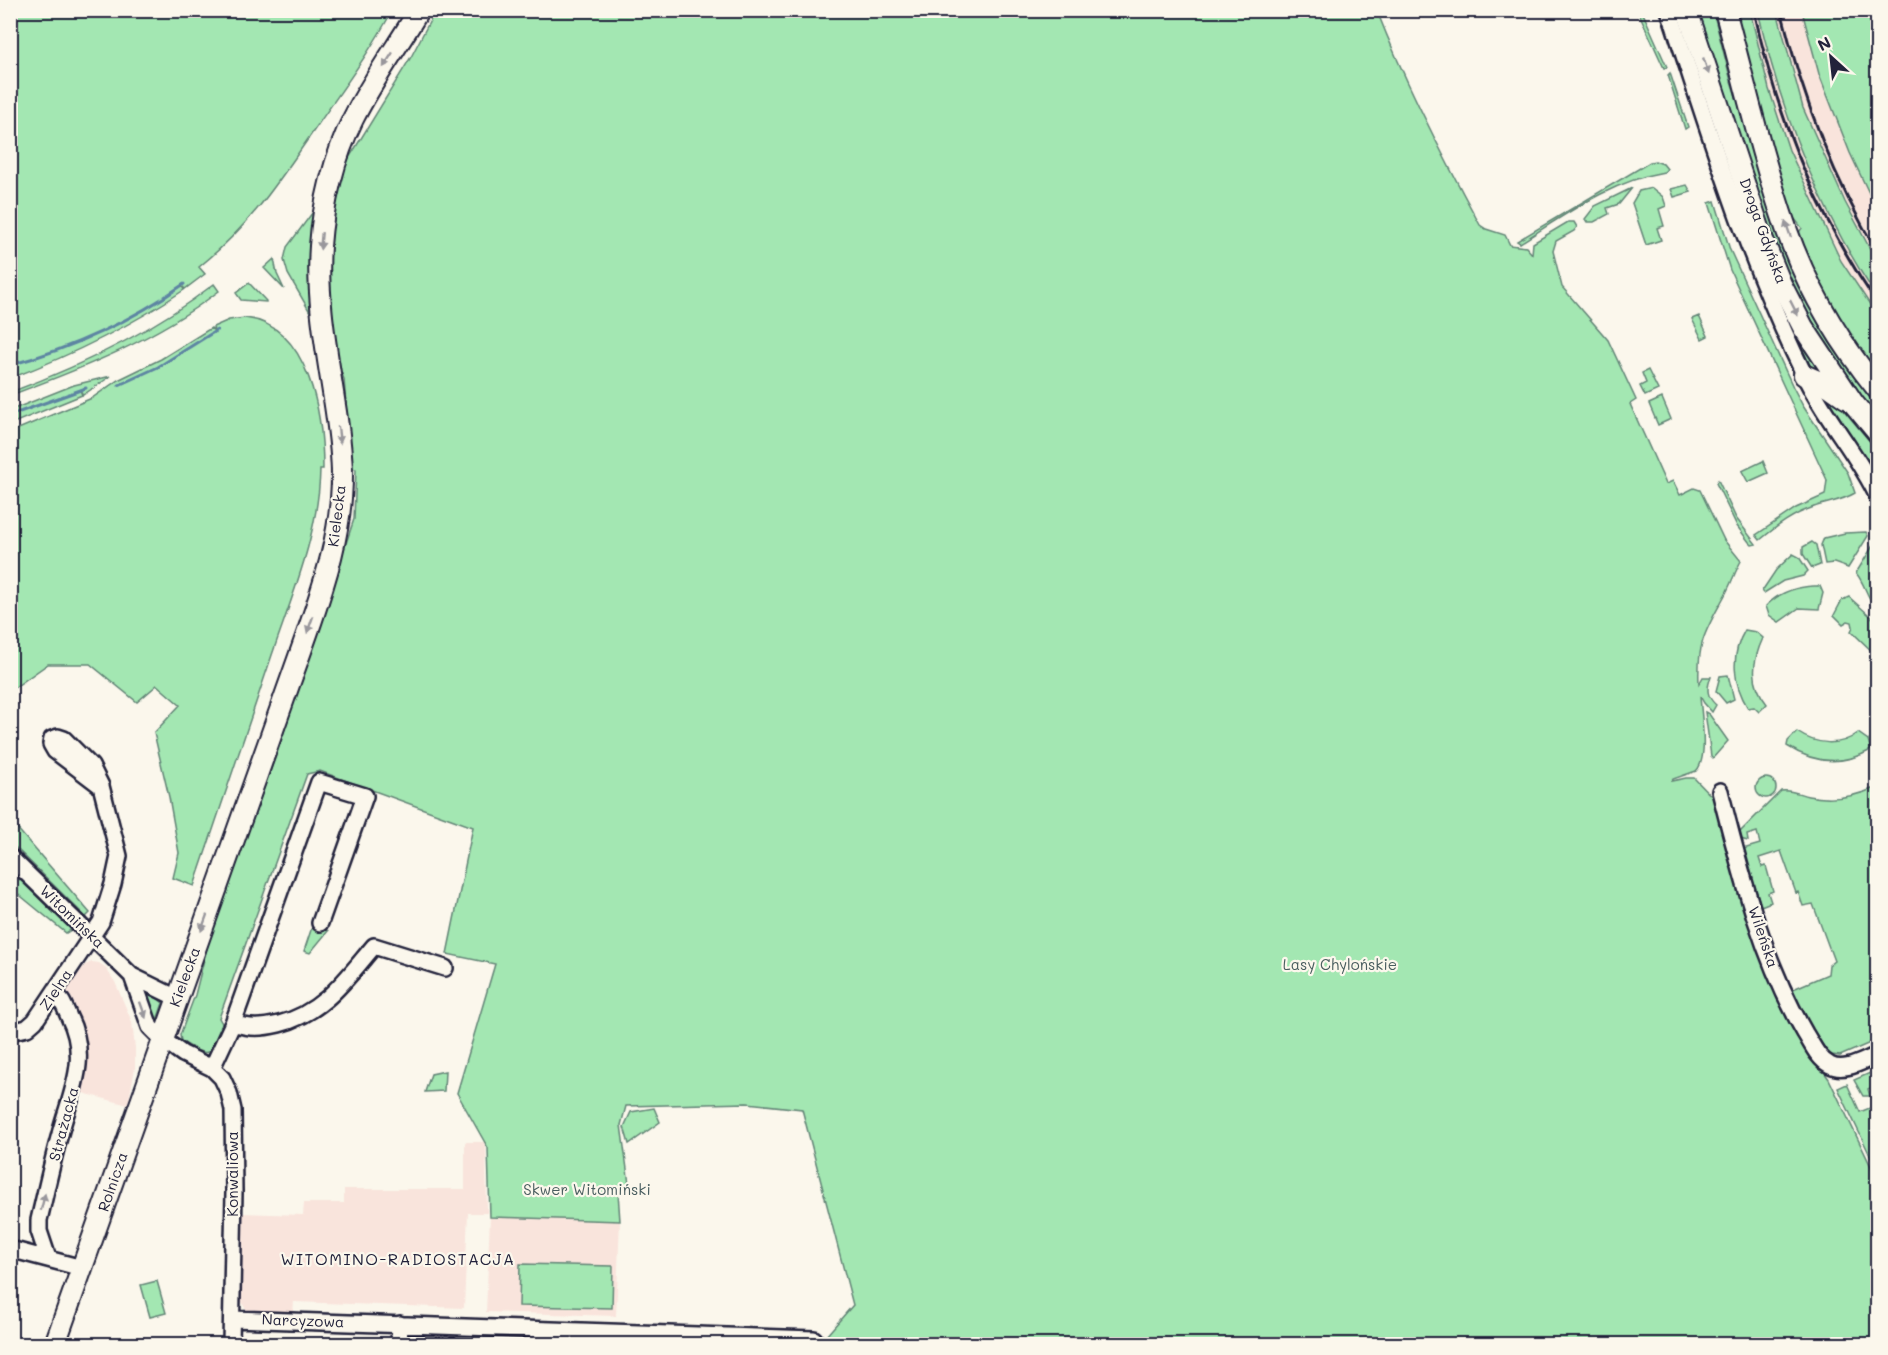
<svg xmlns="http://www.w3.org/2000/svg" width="1888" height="1355" viewBox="0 0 1888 1355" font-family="Mali,sans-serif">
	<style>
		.built { fill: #f9e4dc }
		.green { fill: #a3e7b2; stroke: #628476; stroke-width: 1.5 }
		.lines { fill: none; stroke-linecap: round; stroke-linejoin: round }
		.stream { stroke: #5d85a2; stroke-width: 3 }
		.minor-casing { stroke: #22223b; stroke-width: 20 }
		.major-casing { stroke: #22223b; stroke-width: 24 }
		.minor { stroke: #fbf7ec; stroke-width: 15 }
		.major { stroke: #fbf7ec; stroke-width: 20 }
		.rail { stroke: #22223b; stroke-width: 3 }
		.oneway { fill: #99979c }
		.labels { text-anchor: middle; stroke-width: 4.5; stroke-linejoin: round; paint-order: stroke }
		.street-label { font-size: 15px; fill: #22223b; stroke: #fbf7ec }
		.park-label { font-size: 15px; fill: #495d5f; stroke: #fbf7ec }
		.neighbourhood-label { font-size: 16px; letter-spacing: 1.5px; fill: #22223b; stroke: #fbf7ec }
	</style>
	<rect width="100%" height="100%" fill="#fbf7ec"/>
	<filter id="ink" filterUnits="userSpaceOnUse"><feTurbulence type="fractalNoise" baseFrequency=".0167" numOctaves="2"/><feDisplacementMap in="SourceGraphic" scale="12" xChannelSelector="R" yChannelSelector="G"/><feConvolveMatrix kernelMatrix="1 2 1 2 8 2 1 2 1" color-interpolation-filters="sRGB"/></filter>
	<g filter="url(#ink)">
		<path class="built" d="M 1750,11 L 1877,11 L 1877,315 L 1842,261 L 1789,150 L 1769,89 Z
			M 92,962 L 99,963 L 105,967 L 115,982 L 132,1022 L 135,1048 L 135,1068 L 128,1105 L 79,1092 L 85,1069 L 84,1049 L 65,992 L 85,965 Z
			M 465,1142 L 484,1142 L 486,1145 L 487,1213 L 468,1213 L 464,1308 L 294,1302 L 293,1313 L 246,1310 L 240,1298 L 241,1213 L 303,1215 L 304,1203 L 344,1203 L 344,1189 L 465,1189 Z
			M 490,1217 L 620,1221 L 616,1316 L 486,1312 Z"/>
		<path class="green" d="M 10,11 L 11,10 L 392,11 C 370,52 343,88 317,126 C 279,181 252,224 199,267 L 205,274 L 185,289 L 182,286 L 184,290 C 129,327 72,355 11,378 Z
			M 435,11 L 1377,11 C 1406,85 1442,155 1480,225 L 1486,229 L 1505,235 L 1510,245 L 1526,247 L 1532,254 L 1533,243 L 1568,222 L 1574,222 L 1577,227 L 1574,231 L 1556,241 L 1553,251 L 1562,287 L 1608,340 L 1636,400 L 1630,404 L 1666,484 L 1673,481 L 1680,495 L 1694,488 L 1700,490 L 1724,540 L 1741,561 C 1735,572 1731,584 1725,595 C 1706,630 1697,641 1699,684 L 1703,677 L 1711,677 C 1706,689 1707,697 1716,705 L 1712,712 L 1704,703 L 1700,696 C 1701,714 1709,759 1696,771 L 1673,779 L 1672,781 L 1686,778 L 1694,778 L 1719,804 L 1812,1055 L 1829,1079 L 1877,1179 L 1877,1344 L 819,1344 L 853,1305 L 802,1109 L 747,1103 L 626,1106 L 621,1125 L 629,1184 L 628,1189 L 618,1192 L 620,1221 L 490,1217 L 488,1148 L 457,1093 L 495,964 L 447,954 L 473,827 L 320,771 L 307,774 L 219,1018 L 223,1025 C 211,1056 211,1060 181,1041 L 180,1035 L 195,995 L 212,928 L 277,753 L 354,519 L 356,469 L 351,468 L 344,379 L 329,345 L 288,274 L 284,260 L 287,247 L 321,201 L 354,150 L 411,57 Z
			M 1638,11 L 1642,11 L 1667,67 L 1664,68 Z
			M 1694,11 L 1713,11 L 1731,81 L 1782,236 L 1865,385 L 1877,400 L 1877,421 L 1839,372 L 1785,277 Z
			M 1732,11 L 1750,11 L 1769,89 L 1789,150 L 1841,261 L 1877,315 L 1877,379 L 1831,306 L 1797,235 L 1802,228 L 1790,213 Z
			M 1758,11 L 1777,11 L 1803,108 L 1845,202 L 1877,262 L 1877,297 C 1819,210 1781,113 1758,11 Z
			M 1877,11 L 1878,12 L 1877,210 L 1850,153 L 1819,74 L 1802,11 Z
			M 1670,73 L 1688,127 L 1685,129 L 1668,75 Z
			M 1723,152 L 1726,154 L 1825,376 L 1811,369 L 1765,271 Z
			M 1655,161 L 1663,164 L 1667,169 L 1664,172 C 1611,181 1565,215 1520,243 L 1517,241 L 1650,162 Z
			M 1687,185 L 1691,192 L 1674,197 L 1671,189 Z
			M 1632,188 L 1619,204 L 1607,208 L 1609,214 L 1594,222 L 1587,222 L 1585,219 L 1595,206 Z
			M 1652,188 L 1663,197 L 1666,206 L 1659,209 L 1664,226 L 1657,228 L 1661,240 L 1646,245 L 1632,203 L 1639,191 Z
			M 1715,201 L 1730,250 L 1793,387 L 1803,406 L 1848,473 L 1855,493 C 1842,501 1828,502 1814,507 C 1793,514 1777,526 1760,540 L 1756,535 L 1796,508 L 1825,495 L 1827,480 L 1730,270 L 1709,203 Z
			M 274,259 L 277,274 L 284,289 L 264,268 Z
			M 249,283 L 266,301 L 266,302 L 241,300 L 236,293 Z
			M 214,284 L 219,291 C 155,340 86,367 11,395 L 11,392 C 83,365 152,332 214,284 Z
			M 1699,316 L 1708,336 L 1702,339 L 1692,319 Z
			M 245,318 C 311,325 323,419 323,469 L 320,469 C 319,533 292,596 272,655 C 246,732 220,809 194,886 L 173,878 L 179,853 L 169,797 L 154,733 L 180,705 L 157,685 L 137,702 L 90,664 L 48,664 L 11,690 L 11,432 L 92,398 L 118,380 L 161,359 L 211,328 L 214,331 L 213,327 L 229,320 Z
			M 1648,370 L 1658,390 L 1645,396 L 1640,386 L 1646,383 L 1642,373 Z
			M 111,376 L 83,395 L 80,390 L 82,395 L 11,424 L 11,410 L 74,385 Z
			M 1818,385 L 1837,402 L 1877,450 L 1877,480 Z
			M 1662,398 L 1671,419 L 1658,425 L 1649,404 Z
			M 1763,461 L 1768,473 L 1748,482 L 1742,471 Z
			M 1718,480 L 1736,518 L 1756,544 L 1752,545 L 1749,542 L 1737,526 L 1716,483 Z
			M 1866,532 L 1868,536 L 1848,568 L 1834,563 L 1825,564 L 1821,545 L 1824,538 L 1845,533 Z
			M 1877,539 L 1878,539 L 1877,608 C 1866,598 1866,585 1856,573 Z
			M 1812,542 L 1816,545 L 1820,565 L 1812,568 L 1803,554 L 1803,547 Z
			M 1793,554 L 1799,557 L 1808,571 L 1803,576 L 1783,581 L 1764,593 L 1762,591 L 1776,570 Z
			M 1814,586 L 1820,586 L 1823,593 L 1819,609 L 1799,608 L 1779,622 L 1769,615 L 1766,606 C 1779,592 1796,587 1814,586 Z
			M 1849,597 L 1877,622 L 1877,656 L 1851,631 L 1853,627 L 1852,622 L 1848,621 L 1843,624 L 1834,615 L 1842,600 Z
			M 1745,630 L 1756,632 L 1763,638 C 1752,662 1750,683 1767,704 L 1759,712 L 1754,707 L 1748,708 C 1733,684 1730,655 1745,630 Z
			M 1728,675 L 1734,699 L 1726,703 L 1716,691 L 1720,676 Z
			M 1705,712 L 1709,714 L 1728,741 L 1713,758 L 1711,756 Z
			M 1797,732 C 1816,745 1840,747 1858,733 L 1868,740 L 1871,750 C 1842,766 1815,764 1787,746 L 1788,741 Z
			M1756 788a10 10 0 1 1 20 0a10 10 0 1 1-20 0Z
			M 1877,787 L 1877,1040 L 1840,1056 L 1832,1055 L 1826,1050 L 1797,1005 L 1791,990 L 1828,974 L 1829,965 L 1834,961 L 1813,904 L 1803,906 L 1798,892 L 1796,893 L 1781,851 L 1759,858 L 1762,867 L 1766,866 L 1773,891 L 1768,893 L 1771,902 L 1761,906 L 1743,849 L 1760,844 L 1757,832 L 1747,835 L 1748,841 L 1740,839 L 1738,834 L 1781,791 C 1790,789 1799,794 1808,796 C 1832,801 1855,797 1877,787 Z
			M 10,820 L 90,913 L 86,917 L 11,843 Z
			M 10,866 L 74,928 L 66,933 L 11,888 Z
			M 313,924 L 328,931 L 310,953 L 304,951 Z
			M 145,988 L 163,1003 L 156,1023 L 142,992 Z
			M 1877,1070 L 1877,1085 L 1868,1089 L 1870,1096 L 1863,1096 L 1854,1080 Z
			M 445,1071 L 444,1091 L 425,1092 L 431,1074 Z
			M 1847,1084 L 1860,1112 L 1872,1107 L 1877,1109 L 1877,1114 L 1872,1117 L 1877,1129 L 1877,1170 L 1838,1088 Z
			M 654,1108 L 660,1122 L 629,1144 L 624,1127 L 631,1112 Z
			M 520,1264 L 613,1266 L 612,1308 L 519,1306 Z
			M 157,1281 L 166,1313 L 150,1317 L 141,1285 Z"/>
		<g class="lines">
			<path class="stream" d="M 10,365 C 73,348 130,322 184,284
				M 119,385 L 158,367 L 217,330
				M 14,414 L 86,388"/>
			<g class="minor-casing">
				<path id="minor" d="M 1669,10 C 1710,134 1747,259 1805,376 C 1825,419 1858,454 1878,497
					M 1720,791 C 1741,873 1762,959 1805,1033 C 1812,1044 1818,1059 1830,1065 C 1845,1073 1864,1060 1878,1055
					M 10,857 L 132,976 L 177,998
					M 132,976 L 150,1027 L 162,1039 L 183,1054 L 212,1068 L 222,1078 L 229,1093 L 233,1110 L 234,1192 L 231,1344
					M 233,1023 C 250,1029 262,1028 279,1024 C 323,1013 346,979 374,946 L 445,968
					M 10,1032 L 27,1028 L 35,1021 L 101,922 L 113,884 L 119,856 L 101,786 L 91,766 L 64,739 L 58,737 L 52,739 L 51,744 L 55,751 L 101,786
					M 212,1068 L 233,1023 L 319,782 L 365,796 L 320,923
					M 10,1249 L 82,1268
					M 48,1258 L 39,1231 L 39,1220 C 46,1191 52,1162 60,1134 C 71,1092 90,1059 69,1017 C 65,1008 62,999 55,993
					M 232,1319 L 814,1339
					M 399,1344 L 400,1324"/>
			</g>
			<g class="major-casing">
				<path id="major" d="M 1687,10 L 1763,240 L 1781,284 L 1803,327 L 1854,404 L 1878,433
					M 1725,10 C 1745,84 1762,159 1787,231 C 1807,287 1840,343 1878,390
					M 1804,375 L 1829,386 L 1846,398
					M 55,1344 L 307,634 C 325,582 342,531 342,475 C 342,454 339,433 336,412 C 328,357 316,301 320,246 C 323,204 334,157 353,119 C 372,81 397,47 419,10"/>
			</g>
			<use href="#minor" class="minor"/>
			<use href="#major" class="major"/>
			<path class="rail" d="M 1754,10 C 1776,116 1817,215 1878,305
				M 1781,10 C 1802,96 1832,177 1878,253"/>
		</g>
		<defs><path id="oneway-solid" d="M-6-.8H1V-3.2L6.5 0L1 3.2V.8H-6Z" transform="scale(1.5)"/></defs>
		<g class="oneway">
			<use href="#oneway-solid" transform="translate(388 60) rotate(123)"/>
			<use href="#oneway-solid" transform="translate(1706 66) rotate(71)"/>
			<use href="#oneway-solid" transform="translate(1788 229) rotate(-109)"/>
			<use href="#oneway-solid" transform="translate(321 241) rotate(95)"/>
			<use href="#oneway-solid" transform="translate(1794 308) rotate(63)"/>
			<use href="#oneway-solid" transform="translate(339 435) rotate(83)"/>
			<use href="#oneway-solid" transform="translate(310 625) rotate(109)"/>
			<use href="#oneway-solid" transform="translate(204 923) rotate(110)"/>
			<use href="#oneway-solid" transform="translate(143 1010) rotate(70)"/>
			<use href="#oneway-solid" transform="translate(43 1202) rotate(-76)"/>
		</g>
	</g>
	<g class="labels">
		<g class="street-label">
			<text transform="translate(1763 231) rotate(70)" y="5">Droga Gdyńska</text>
			<text transform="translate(337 516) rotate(-83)" y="5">Kielecka</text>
			<text transform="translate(72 917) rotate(44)" y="5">Witomińska</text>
			<text transform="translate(1763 937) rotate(71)" y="5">Wileńska</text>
			<text transform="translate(185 977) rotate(-70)" y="5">Kielecka</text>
			<text transform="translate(56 990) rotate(-57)" y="5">Zielna</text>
			<text transform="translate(64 1124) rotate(-75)" y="5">Strażacka</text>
			<text transform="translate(233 1174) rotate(-90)" y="5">Konwaliowa</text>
			<text transform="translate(113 1182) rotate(-71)" y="5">Rolnicza</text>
			<text transform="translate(303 1321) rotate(2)" y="5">Narcyzowa</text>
		</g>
		<g class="park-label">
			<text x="1340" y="970">Lasy Chylońskie</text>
			<text x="587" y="1195">Skwer Witomiński</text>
		</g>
		<g class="neighbourhood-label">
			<text x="398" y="1265">WITOMINO-RADIOSTACJA</text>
		</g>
	</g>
	<rect width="1888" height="1355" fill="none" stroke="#fbf7ec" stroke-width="36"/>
	<rect x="18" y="18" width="1852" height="1319" fill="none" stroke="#22223b" stroke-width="2" filter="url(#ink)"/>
	<g transform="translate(1831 57) rotate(333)" stroke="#fbf7ec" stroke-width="4.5" paint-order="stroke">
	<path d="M0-4.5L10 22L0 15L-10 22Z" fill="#22223b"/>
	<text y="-9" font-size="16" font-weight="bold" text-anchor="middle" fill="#22223b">N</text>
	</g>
</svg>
